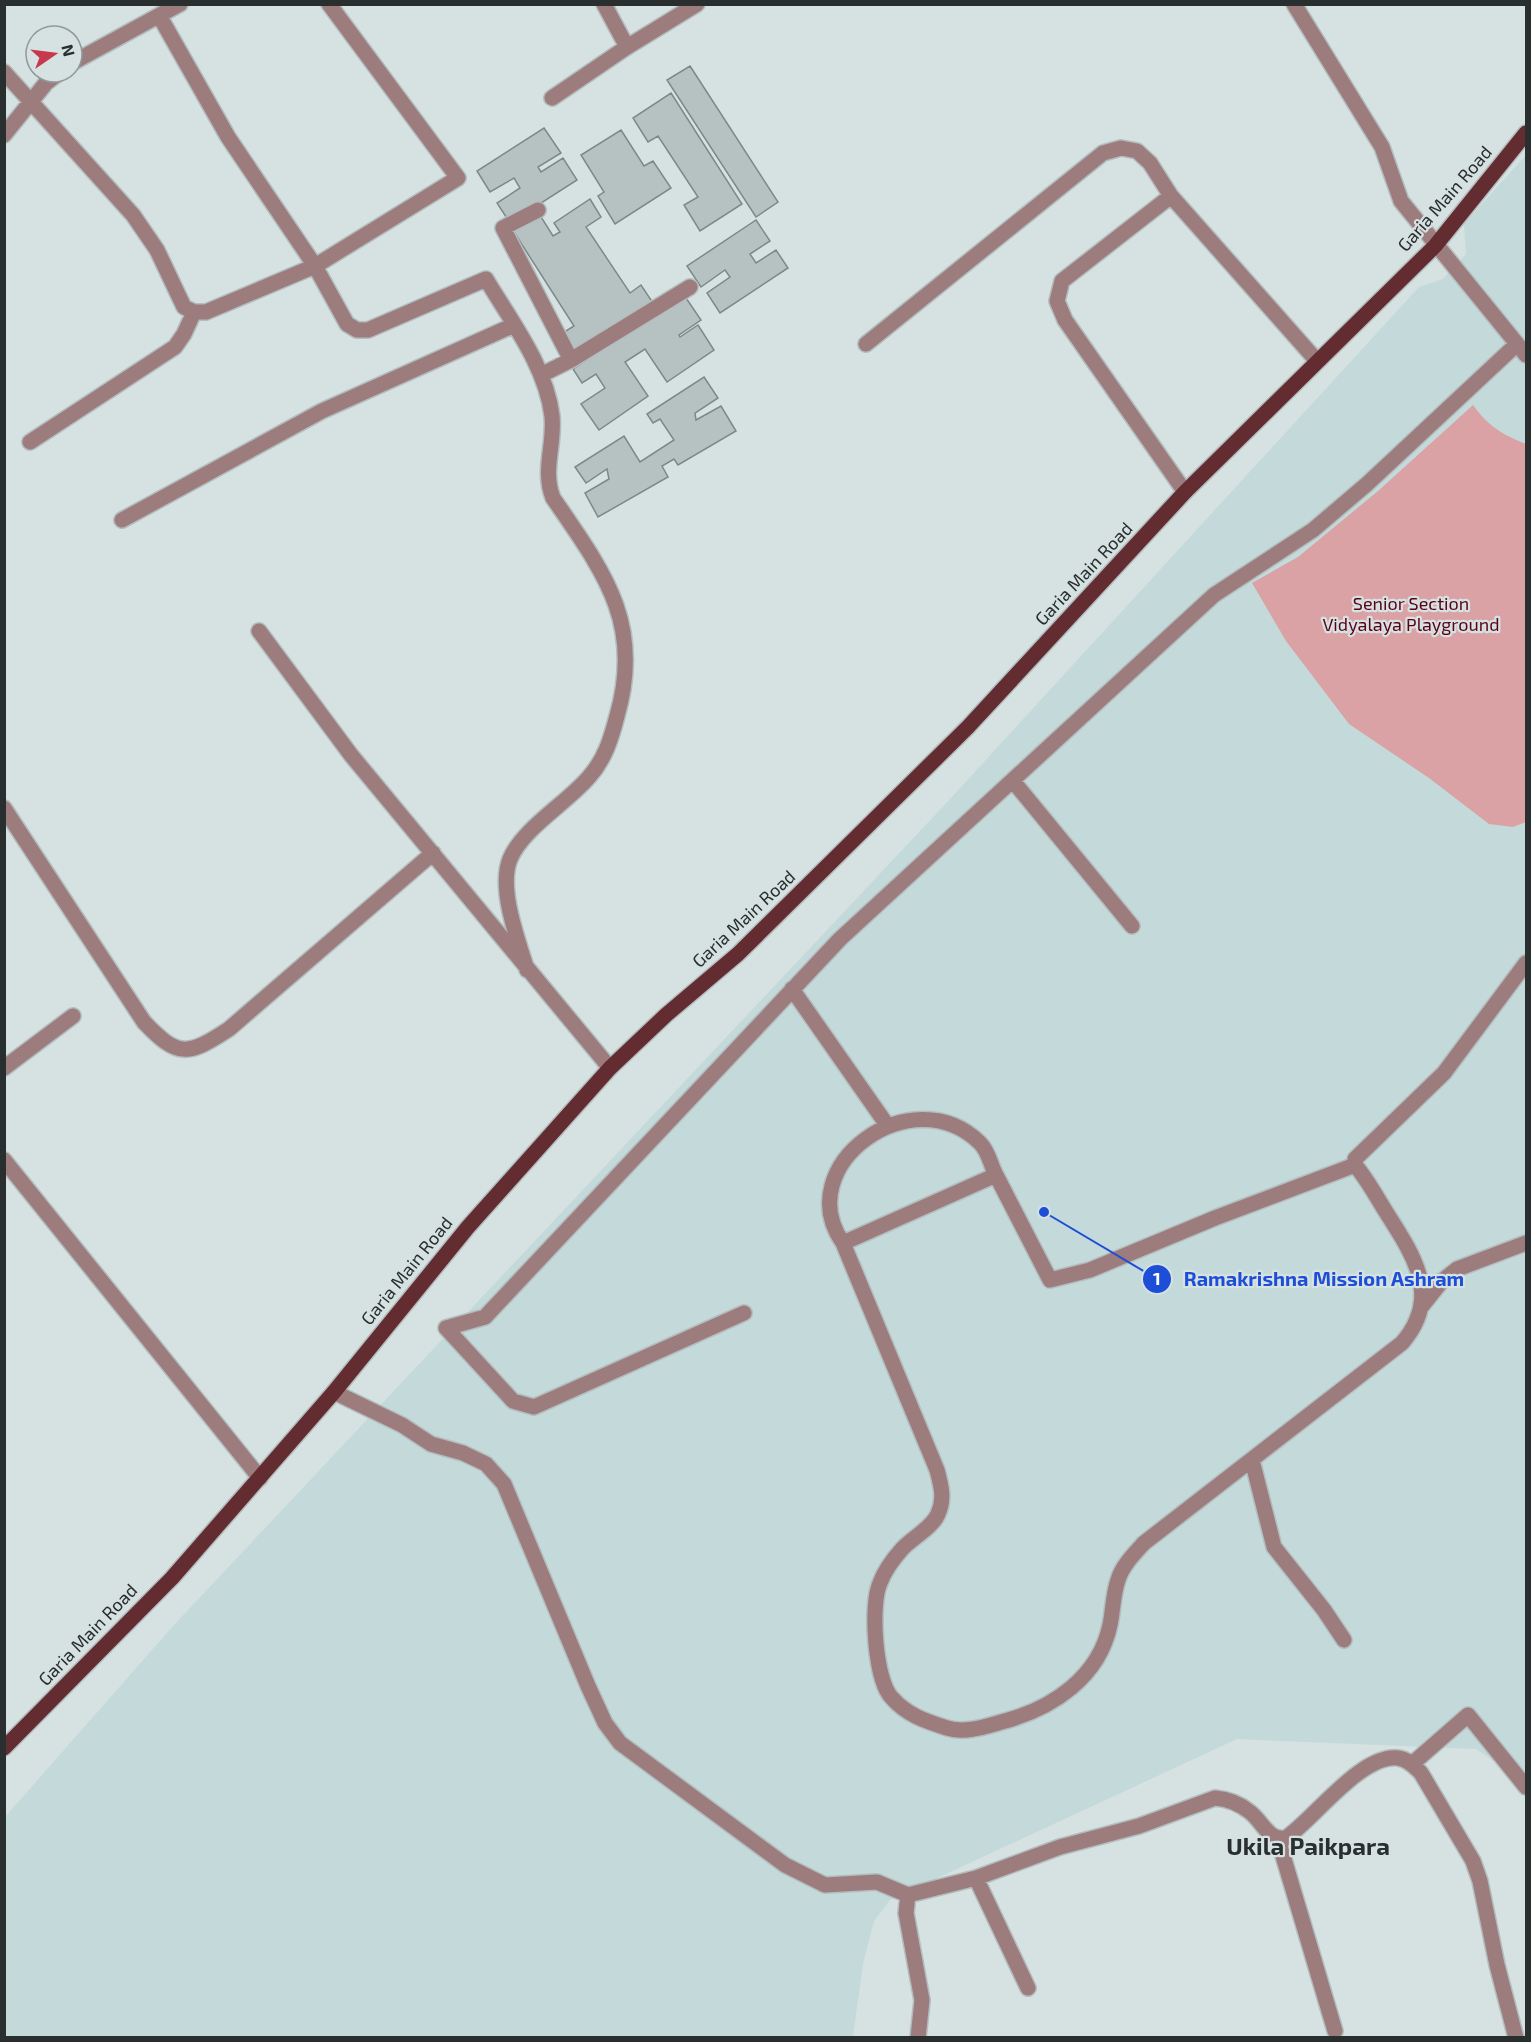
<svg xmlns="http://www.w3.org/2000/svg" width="1531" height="2042" viewBox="0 0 1531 2042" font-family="'Exo 2',sans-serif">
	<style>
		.built { fill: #c4d9d9 }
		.green { fill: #daa2a4 }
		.building { fill: #b6c1c1; stroke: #7d8888; stroke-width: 1.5 }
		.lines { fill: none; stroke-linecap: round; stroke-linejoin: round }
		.minor-casing { stroke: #b3bdbe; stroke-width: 18 }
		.major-casing { stroke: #b3bdbe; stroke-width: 18 }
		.minor { stroke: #9d7c7d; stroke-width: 15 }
		.major { stroke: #622c30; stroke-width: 15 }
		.labels { text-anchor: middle; stroke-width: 4.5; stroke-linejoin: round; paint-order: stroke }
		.street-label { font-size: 18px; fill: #292e2e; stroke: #d6e1e2 }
		.park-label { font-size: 18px; fill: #5c0016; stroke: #d6e1e2 }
		.district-label { font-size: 24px; font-weight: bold; fill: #292e2e; stroke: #d6e1e2 }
		.leader { fill: none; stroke: #1d4ed8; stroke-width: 2 }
		.callout-dot { fill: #1d4ed8; stroke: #d6e1e2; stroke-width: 2 }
		.mark-label { font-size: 18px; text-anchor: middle; font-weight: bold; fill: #fff }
		.callout-label { font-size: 20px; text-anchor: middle; font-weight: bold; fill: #1d4ed8; stroke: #d6e1e2; stroke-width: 4.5; stroke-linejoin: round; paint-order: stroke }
	</style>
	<rect width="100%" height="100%" fill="#d6e1e2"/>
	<path class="built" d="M 1526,155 L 1526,1783 L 1476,1749 L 1237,1739 L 890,1900 L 874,1921 L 863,1963 L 853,2037 L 5,2038 L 5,1817 L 174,1625 L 951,798 L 1419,287 L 1443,279 L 1466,254 L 1464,224 Z"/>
	<path class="green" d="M 1473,405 C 1488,426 1503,435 1526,444 L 1526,822 L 1513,827 L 1489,824 L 1429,778 L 1349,724 L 1286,641 L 1252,583 L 1298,557 L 1378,491 Z"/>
	<path class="building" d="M 690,66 L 778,202 L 756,217 L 667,80 Z
		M 671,93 L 742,204 L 700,231 L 684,205 L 698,197 L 658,136 L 648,142 L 633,118 Z
		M 544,128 L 561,153 L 538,167 L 541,172 L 563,158 L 577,180 L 510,223 L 497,203 L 520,188 L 514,178 L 490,192 L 477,171 Z
		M 621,130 L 644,166 L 653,161 L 671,188 L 615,224 L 598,196 L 604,192 L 581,155 Z
		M 590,199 L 601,217 L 586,227 L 630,293 L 641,285 L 655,306 L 574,355 L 561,334 L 574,326 L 512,229 L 538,212 L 553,236 L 560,232 L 554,223 Z
		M 756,220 L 770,241 L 750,254 L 756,263 L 776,250 L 788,268 L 720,313 L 707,293 L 730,277 L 725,270 L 701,287 L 687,266 Z
		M 684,295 L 701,320 L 679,335 L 680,337 L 698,325 L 714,350 L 667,382 L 645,349 L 625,362 L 648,396 L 599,430 L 581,404 L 605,388 L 596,374 L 582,383 L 573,369 Z
		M 704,377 L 718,398 L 695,413 L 696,420 L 721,406 L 736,431 L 678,465 L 674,459 L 662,466 L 668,477 L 598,517 L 585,493 L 609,479 L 607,469 L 586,483 L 575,467 L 624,436 L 640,462 L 674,440 L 660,419 L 653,423 L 647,414 Z"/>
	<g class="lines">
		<g class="minor-casing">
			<path id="minor" d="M 604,4 L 627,47
				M 1294,4 L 1382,147 L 1401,201 L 1526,355
				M 160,17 L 228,137 L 315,266 L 347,324 L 357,330 L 368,330 L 486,279 C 511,321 546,366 552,416 C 555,445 542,470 553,498 C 603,571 644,623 617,716 C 611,739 605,759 589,777 C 567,803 523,828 510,859 C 498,889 518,940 527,970
				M 72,63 L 180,4
				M 4,72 L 133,215 L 157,250 L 184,307 L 194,312 L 206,312 L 315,266 L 458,178 L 329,4
				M 552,98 L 627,47 L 697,4
				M 4,135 L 46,83 L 60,72
				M 1171,196 L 1062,281 L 1057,301 L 1065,320 L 1185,492
				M 538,210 L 503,228 L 571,360 L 541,375
				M 866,344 L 1103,153 L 1121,148 L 1137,151 L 1150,163 L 1171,196 L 1317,361
				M 571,360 L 690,287
				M 30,442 L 175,347 L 184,334 L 194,312
				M 122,520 L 322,411 L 514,325
				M 259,631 L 351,755 L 610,1068
				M 1013,781 L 1132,926
				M 4,808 L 144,1022 C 178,1058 188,1056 229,1029 L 433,853
				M 792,989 L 887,1125
				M 4,1068 L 73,1016
				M 4,1160 L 260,1478
				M 996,1175 L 1050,1280 L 1090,1270 L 1215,1218 L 1355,1165
				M 843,1243 L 996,1175 C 990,1164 989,1152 980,1143 C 912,1076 789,1166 843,1243 L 937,1470 C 941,1485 945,1499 938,1514 C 932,1528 912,1538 902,1549 C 894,1558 884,1572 880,1583 C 870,1605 875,1681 892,1698 C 907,1715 925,1721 947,1728 C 965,1734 987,1726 1005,1721 C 1053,1708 1099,1677 1110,1625 C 1113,1611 1113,1594 1118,1580 C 1122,1566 1134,1554 1144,1543 L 1402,1343 C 1442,1297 1414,1256 1386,1212 C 1376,1196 1367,1179 1355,1165 L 1355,1159 L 1444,1073 L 1526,963
				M 1422,1306 L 1442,1281 L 1457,1269 L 1526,1243
				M 744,1313 L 534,1407 L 513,1401 L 446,1328 L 485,1317 L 840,939 L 1214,595 L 1313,530 L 1367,484 L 1517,344
				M 334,1392 L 402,1425 L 431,1444 L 463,1453 L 486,1464 L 504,1484 L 588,1686 L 605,1723 L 620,1743 L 785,1865 L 825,1885 L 877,1882 L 908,1895
				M 1252,1460 L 1274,1547 L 1324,1610 L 1344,1640
				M 1412,1764 L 1468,1715 L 1526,1787
				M 1278,1839 L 1335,2031
				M 976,1878 L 1028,1988
				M 918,2038 L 922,2000 L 906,1913 L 908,1895 L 976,1878 L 1060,1847 L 1139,1826 L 1215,1798 C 1228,1799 1240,1804 1250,1812 C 1263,1822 1268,1841 1286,1838 C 1315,1818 1361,1754 1398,1758 C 1408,1759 1415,1767 1421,1773 L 1473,1861 L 1480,1881 L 1497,1965 L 1516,2038"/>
		</g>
		<g class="major-casing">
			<path id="major" d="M 4,1748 L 172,1578 L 334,1392 L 468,1227 L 610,1068 L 666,1015 L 738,954 L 968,727 L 1185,492 L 1435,246 L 1526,133"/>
		</g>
		<use href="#minor" class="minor"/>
		<use href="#major" class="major"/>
	</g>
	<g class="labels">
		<g class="street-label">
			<text transform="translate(1445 199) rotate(-49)" y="6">Garia Main Road</text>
			<text transform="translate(1084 574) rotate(-47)" y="6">Garia Main Road</text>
			<text transform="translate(744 919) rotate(-43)" y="6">Garia Main Road</text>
			<text transform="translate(407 1271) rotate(-51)" y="6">Garia Main Road</text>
			<text transform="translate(88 1635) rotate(-46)" y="6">Garia Main Road</text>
		</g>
		<g class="park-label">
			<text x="1411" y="610">Senior Section<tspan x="1411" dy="21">Vidyalaya Playground</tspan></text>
		</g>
		<g class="district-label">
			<text x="1308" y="1855">Ukila Paikpara</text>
		</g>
	</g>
	<path class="leader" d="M1044 1212L1157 1279"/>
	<g class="callout-dot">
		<circle cx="1044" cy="1212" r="6"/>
		<circle cx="1157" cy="1279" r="15"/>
	</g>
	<g class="mark-label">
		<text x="1157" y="1285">1</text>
	</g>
	<g class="callout-label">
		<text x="1324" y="1286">Ramakrishna Mission Ashram</text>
	</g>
	<rect width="1531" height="2042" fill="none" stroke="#292e2e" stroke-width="12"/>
	<g transform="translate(54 54) rotate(76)"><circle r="28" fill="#d6e1e2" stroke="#91999a" stroke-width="1.5"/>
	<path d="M0-4.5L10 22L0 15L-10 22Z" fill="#c7374e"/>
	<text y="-9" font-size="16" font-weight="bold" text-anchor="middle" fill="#292e2e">N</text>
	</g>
</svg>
